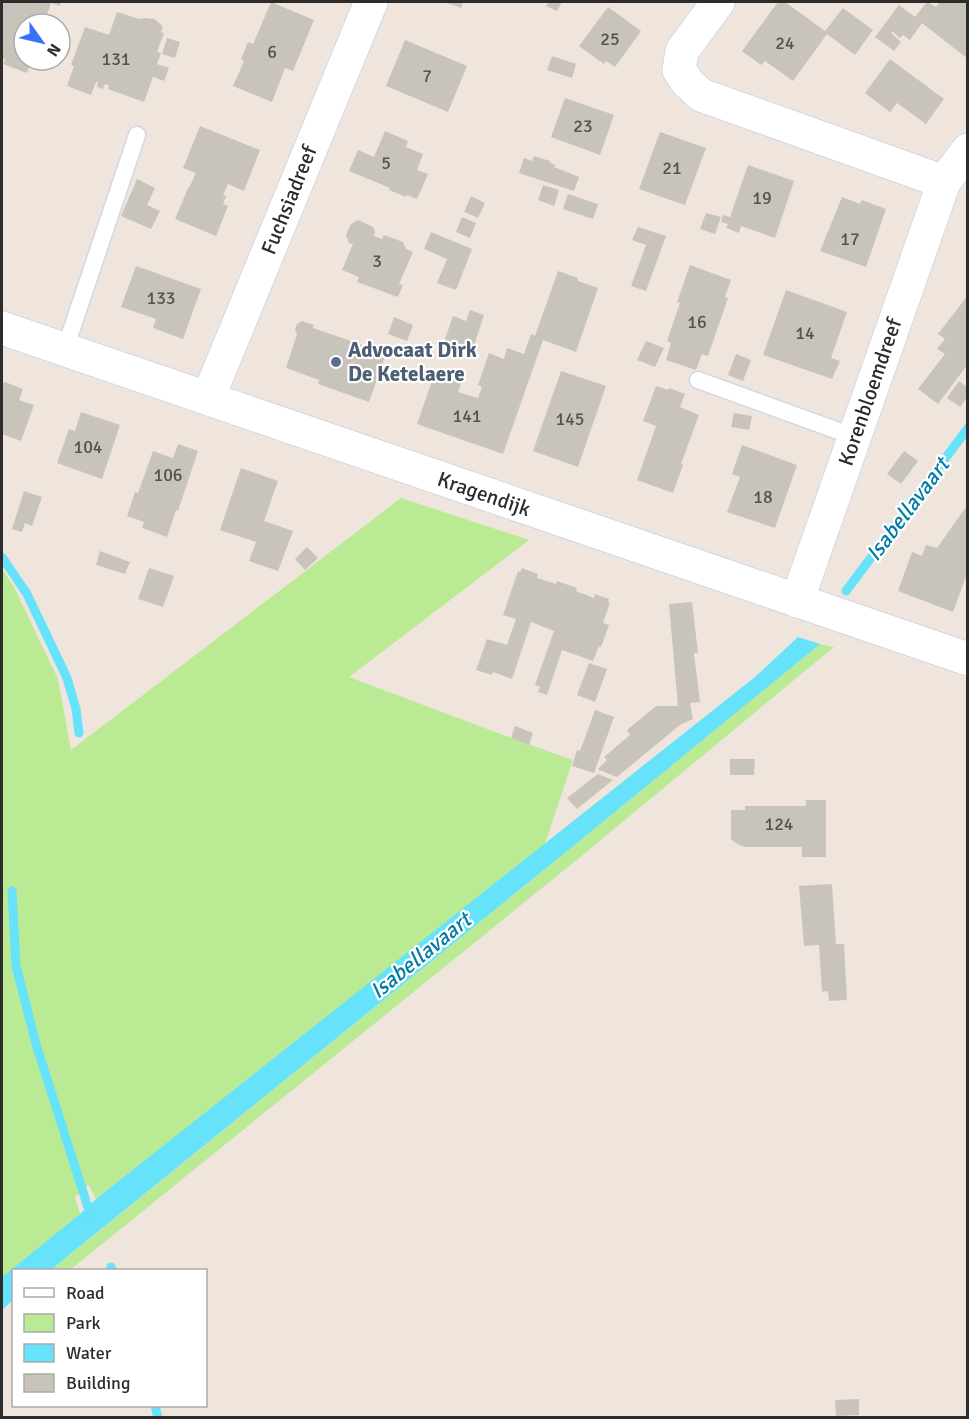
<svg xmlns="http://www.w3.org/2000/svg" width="969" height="1419" viewBox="0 0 969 1419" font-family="Signika,sans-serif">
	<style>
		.green { fill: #baeb94 }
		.water { fill: #66e2fb }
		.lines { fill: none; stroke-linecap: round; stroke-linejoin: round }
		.stream { stroke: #66e2fb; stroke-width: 9 }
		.building { fill: #c9c4bb }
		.service-casing { stroke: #d2d8e6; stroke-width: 19 }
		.minor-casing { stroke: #d2d8e6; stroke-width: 35 }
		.service { stroke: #fff; stroke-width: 16 }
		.minor { stroke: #fff; stroke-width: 33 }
		.service-dot { fill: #5c6f8a; stroke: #fff; stroke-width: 2 }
		.labels { text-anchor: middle; stroke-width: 4.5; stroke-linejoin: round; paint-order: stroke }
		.number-label { font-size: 18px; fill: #535250 }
		.street-label { font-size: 21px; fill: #2c2c2c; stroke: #fff }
		.service-label { font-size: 21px; font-weight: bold; fill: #4e5e75; stroke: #fff; text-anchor: start }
		.water-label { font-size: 22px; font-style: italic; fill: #017ca4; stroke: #fff }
	</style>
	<rect width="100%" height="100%" fill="#efe5dd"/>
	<path class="green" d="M 401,498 L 529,540 L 349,677 L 511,738 L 573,760 L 545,844 L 96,1199 L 89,1185 L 75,1197 L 80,1214 L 2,1277 L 2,569 L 14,587 L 58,679 L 71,750 Z
		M 819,644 L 834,647 L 573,863 L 70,1270 L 51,1270 L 555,861 Z"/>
	<path class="water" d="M 798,637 L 820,644 L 555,861 L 74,1251 L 51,1270 L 14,1270 L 13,1300 L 2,1310 L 2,1277 L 80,1214 L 96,1199 L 755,677 Z"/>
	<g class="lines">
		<path class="stream" d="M 2,557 L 27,594 L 67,678 L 76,709 L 79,733
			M 846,591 L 968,428
			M 12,891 L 16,966 L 36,1044 L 91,1217
			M 111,1267 L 112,1270
			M 155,1406 L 158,1418"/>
	</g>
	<path class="building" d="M 2,2 L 61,2 L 60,6 L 51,3 L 44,24 L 24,24 L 24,60 L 31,60 L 27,73 L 3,64 L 6,58 L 2,60 Z
		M 271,2 L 314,20 L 293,71 L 285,68 L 272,102 L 233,86 L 244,61 L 241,59 L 248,42 L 253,44 Z
		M 445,2 L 463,2 L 461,8 Z
		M 549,2 L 562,2 L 557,11 L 546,6 Z
		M 778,2 L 785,2 L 825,31 L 843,8 L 873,30 L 855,55 L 827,34 L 793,81 L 765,61 L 761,65 L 742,51 Z
		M 927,2 L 936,7 L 940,2 L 965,2 L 968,3 L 968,59 L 922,23 L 910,40 L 903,35 L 900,38 L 892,31 L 891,33 L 901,42 L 894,51 L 875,37 L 899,5 L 915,17 Z
		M 608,7 L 641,31 L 615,67 L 606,61 L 604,64 L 579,46 Z
		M 117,12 L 139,19 L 145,18 L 154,19 L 158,22 L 163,27 L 161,32 L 164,33 L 157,52 L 161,53 L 157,64 L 169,68 L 164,81 L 153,77 L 144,102 L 108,89 L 109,85 L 105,84 L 103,89 L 97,87 L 98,82 L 96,82 L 91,95 L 67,86 L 74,66 L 71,65 L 85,27 L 109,35 Z
		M 167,38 L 180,42 L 175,58 L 162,54 Z
		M 405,40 L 467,66 L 448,112 L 386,86 Z
		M 552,56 L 576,64 L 572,78 L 547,70 Z
		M 890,59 L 944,99 L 926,124 L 897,103 L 890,112 L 865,93 Z
		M 565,98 L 614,115 L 600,155 L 551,137 Z
		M 200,126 L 260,150 L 244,191 L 228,184 L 223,195 L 226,196 L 223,204 L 228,206 L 216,236 L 175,219 L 188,188 L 189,188 L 196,173 L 183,168 Z
		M 385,131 L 408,141 L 406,147 L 423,154 L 417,170 L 428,174 L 417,199 L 407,195 L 406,197 L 389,190 L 390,188 L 349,171 L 358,150 L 374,157 Z
		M 660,132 L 706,148 L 685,205 L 639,189 Z
		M 534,156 L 550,161 L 549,162 L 555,165 L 554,167 L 579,177 L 574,191 L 519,173 L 524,158 L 532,161 Z
		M 748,165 L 794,181 L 775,238 L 741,226 L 739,233 L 726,228 L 728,224 L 721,222 L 723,215 L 730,217 Z
		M 137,179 L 155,188 L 147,205 L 160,211 L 151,229 L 121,216 Z
		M 543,185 L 559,190 L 554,206 L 538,200 Z
		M 568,194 L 598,204 L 593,219 L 563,209 Z
		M 471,196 L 485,203 L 478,218 L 464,212 Z
		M 842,197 L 860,204 L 862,200 L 886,209 L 866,267 L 820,251 Z
		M 706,213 L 721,217 L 715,234 L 700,229 Z
		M 462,217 L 476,223 L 470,238 L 456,232 Z
		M 358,220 L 373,227 L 375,232 L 374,236 L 382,239 L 384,235 L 403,242 L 406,249 L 413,252 L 399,284 L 403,285 L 398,297 L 357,282 L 359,277 L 342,270 L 353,244 L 349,243 L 346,235 L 351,224 Z
		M 638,227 L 666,236 L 646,291 L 631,286 L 646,245 L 632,240 Z
		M 431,232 L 472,249 L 456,290 L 437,283 L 447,259 L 424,249 Z
		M 690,265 L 731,280 L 725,297 L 728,298 L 708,356 L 702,354 L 696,370 L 666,360 L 671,343 L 667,341 L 680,303 L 677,302 Z
		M 136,266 L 201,289 L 183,339 L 153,328 L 156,319 L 121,307 Z
		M 558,271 L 578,278 L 578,281 L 598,288 L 576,352 L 543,340 L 503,454 L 417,424 L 433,378 L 439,380 L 443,370 L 463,377 L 458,392 L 478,398 L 482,387 L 478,385 L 489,353 L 504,359 L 507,348 L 524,354 L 531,334 L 535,336 Z
		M 786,290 L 847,312 L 831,358 L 840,361 L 832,379 L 763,355 Z
		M 968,295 L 968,364 L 938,404 L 918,389 L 945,354 L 937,349 L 945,339 L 938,334 Z
		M 470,310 L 484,315 L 471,355 L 443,345 L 453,316 L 466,321 Z
		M 394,317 L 413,325 L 407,341 L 388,334 Z
		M 302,321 L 314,325 L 313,328 L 386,353 L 369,402 L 318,384 L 319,380 L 286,368 L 297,334 L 295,330 L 297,324 Z
		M 646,341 L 664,348 L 655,367 L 637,360 Z
		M 736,354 L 751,360 L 743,381 L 728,375 Z
		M 561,371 L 606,386 L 578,467 L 533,451 Z
		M 959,381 L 968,388 L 968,396 L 960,407 L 947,398 Z
		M 5,382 L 23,389 L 19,400 L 34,405 L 21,441 L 2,434 L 2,384 Z
		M 656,386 L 668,390 L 669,388 L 685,394 L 680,407 L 699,415 L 681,464 L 683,465 L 673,493 L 637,480 L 656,426 L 643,421 Z
		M 81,412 L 120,425 L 102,479 L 57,463 L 69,429 L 75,431 Z
		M 734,413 L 752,416 L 749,430 L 731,427 Z
		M 178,444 L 198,451 L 178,511 L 176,510 L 167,537 L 142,528 L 144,522 L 127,516 L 135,492 L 138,493 L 153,451 L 173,458 Z
		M 742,445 L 797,465 L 775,528 L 727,512 L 740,477 L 732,474 Z
		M 904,451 L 918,461 L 901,484 L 887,474 Z
		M 241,468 L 278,481 L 264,521 L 293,531 L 278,571 L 249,561 L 256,542 L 220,530 Z
		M 24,491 L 42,497 L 32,526 L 25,523 L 22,532 L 12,529 Z
		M 968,504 L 968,571 L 953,612 L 898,591 L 912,552 L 922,556 L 926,545 L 937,548 Z
		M 307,547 L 318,558 L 305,570 L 295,559 Z
		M 100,551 L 130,562 L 125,574 L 96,565 Z
		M 149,568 L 174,576 L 163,607 L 138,599 Z
		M 522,568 L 538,574 L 537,578 L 556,584 L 557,581 L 577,588 L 576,591 L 594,598 L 595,594 L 609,599 L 608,603 L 610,603 L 603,623 L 609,625 L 601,647 L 599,646 L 593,661 L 562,650 L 547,695 L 538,692 L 540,687 L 535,685 L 554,631 L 531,622 L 512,679 L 493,672 L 492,675 L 476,670 L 487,639 L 507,645 L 516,619 L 503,615 L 518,571 L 520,572 Z
		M 692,602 L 698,653 L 694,653 L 700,702 L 690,703 L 693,719 L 680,725 L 617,777 L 599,770 L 598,769 L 607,760 L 604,757 L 630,735 L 627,730 L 656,706 L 678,706 L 669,604 Z
		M 589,663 L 607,669 L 595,702 L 577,695 Z
		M 595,710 L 614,717 L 594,773 L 572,766 L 577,750 L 580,751 Z
		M 515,726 L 533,733 L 529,745 L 511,738 Z
		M 730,759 L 755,759 L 754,775 L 730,775 Z
		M 598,774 L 613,780 L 577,809 L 567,798 Z
		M 806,800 L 826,800 L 826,857 L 802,857 L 802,847 L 745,847 L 737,844 L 731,839 L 731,810 L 745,810 L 745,806 L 806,806 Z
		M 832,884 L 836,944 L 844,944 L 847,1000 L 829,1001 L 828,991 L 822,992 L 819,945 L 804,946 L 799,886 Z
		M 859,1399 L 859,1415 L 836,1416 L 835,1400 Z"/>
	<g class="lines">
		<g class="service-casing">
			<path id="service" d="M 65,349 L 137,135
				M 698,380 L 855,437"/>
		</g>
		<g class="minor-casing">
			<path id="minor" d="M 718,2 L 682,51 L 679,70 L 688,83 L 701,95 L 944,182
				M 2,328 L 968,659
				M 208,398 L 371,2
				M 797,601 L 944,182 L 968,150"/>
		</g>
		<use href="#service" class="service"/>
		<use href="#minor" class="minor"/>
	</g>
	<circle class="service-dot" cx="336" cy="362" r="6"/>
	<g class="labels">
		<g class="number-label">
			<text x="610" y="45">25</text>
			<text x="785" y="49">24</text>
			<text x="272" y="58">6</text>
			<text x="116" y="65">131</text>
			<text x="427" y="82">7</text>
			<text x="583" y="132">23</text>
			<text x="386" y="169">5</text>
			<text x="672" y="174">21</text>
			<text x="762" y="204">19</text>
			<text x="850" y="245">17</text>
			<text x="377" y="267">3</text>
			<text x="161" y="304">133</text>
			<text x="697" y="328">16</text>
			<text x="805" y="339">14</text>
			<text x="467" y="422">141</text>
			<text x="570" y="425">145</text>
			<text x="88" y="453">104</text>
			<text x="168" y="481">106</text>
			<text x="763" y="503">18</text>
			<text x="779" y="830">124</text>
		</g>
		<g class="street-label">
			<text transform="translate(289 200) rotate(-68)" y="7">Fuchsiadreef</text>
			<text transform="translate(870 392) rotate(-71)" y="7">Korenbloemdreef</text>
			<text transform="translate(484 494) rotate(19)" y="7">Kragendijk</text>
		</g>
		<g class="service-label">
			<text x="348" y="357">Advocaat Dirk<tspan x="348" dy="24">De Ketelaere</tspan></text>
		</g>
		<g class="water-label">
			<text transform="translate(907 509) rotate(-53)" y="8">Isabellavaart</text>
			<text transform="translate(420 955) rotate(-39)" y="8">Isabellavaart</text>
		</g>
	</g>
	<rect width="969" height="1419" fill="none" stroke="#2c2c2c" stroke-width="6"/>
	<rect x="12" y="1269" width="195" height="138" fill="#ffffff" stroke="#ababab" stroke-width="1.5"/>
	<rect x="24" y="1288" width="30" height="9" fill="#ffffff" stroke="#ababab" stroke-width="1.5"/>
	<text x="66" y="1299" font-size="18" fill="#2c2c2c">Road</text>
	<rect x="24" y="1314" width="30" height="18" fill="#baeb94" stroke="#ababab" stroke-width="1.5"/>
	<text x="66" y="1329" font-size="18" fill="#2c2c2c">Park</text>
	<rect x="24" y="1344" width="30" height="18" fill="#66e2fb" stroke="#ababab" stroke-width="1.5"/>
	<text x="66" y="1359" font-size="18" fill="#2c2c2c">Water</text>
	<rect x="24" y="1374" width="30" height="18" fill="#c9c4bb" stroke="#ababab" stroke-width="1.5"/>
	<text x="66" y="1389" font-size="18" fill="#2c2c2c">Building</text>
	<g transform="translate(42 42) rotate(124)"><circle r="28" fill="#ffffff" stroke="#ababab" stroke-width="1.5"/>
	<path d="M0-4.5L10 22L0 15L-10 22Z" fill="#3a72ff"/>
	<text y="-9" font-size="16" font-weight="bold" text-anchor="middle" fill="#2c2c2c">N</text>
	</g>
</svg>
